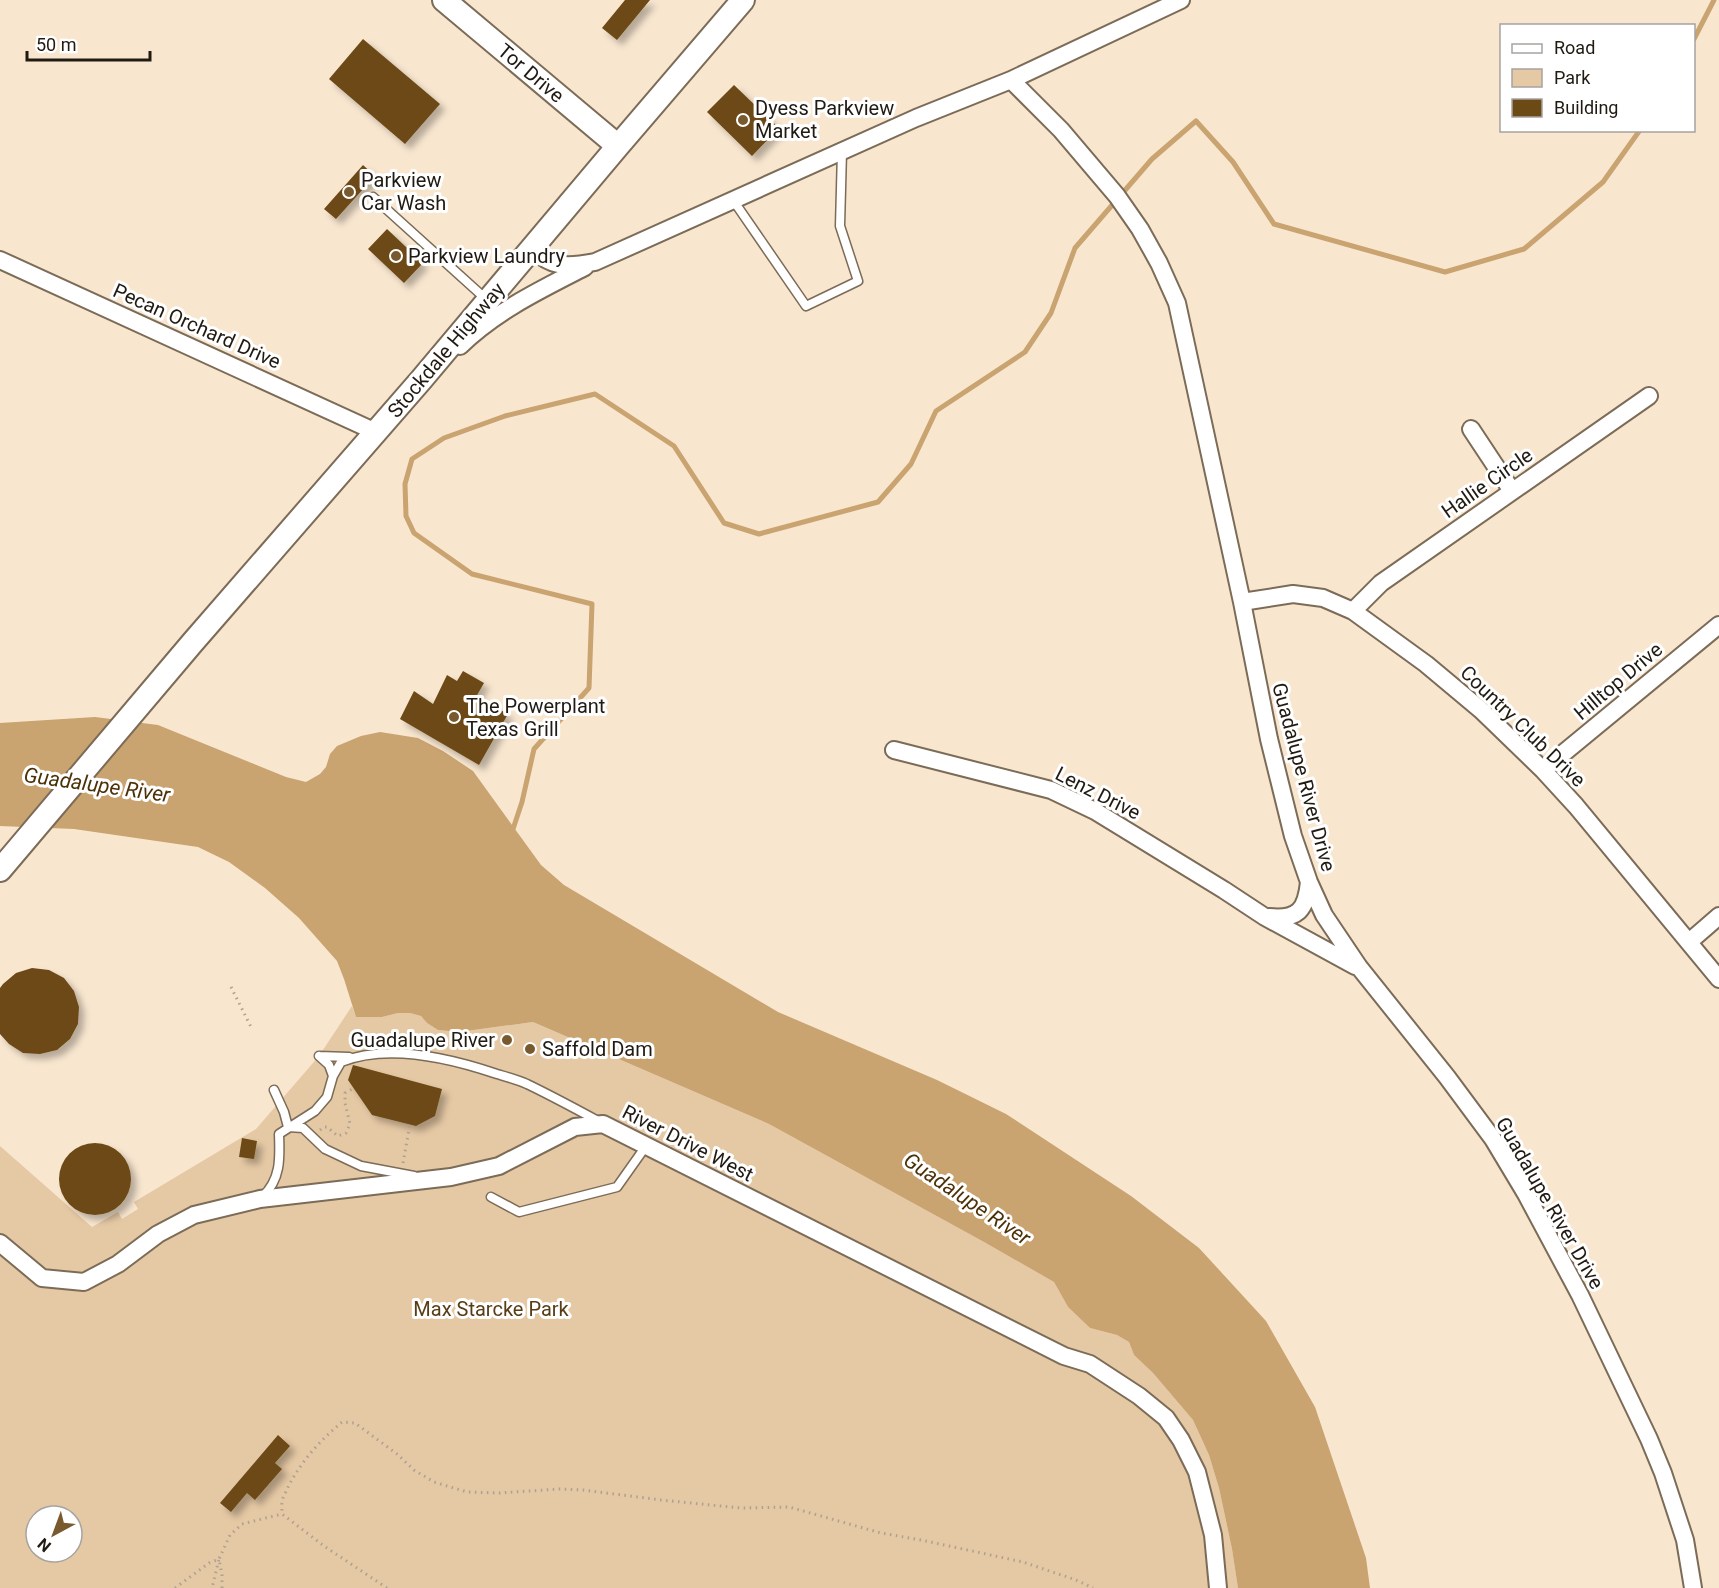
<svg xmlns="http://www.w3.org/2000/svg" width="1719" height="1588" viewBox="0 0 1719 1588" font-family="Roboto,sans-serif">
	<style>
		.green { fill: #e5c8a4; fill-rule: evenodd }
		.forest { fill: #c9a370 }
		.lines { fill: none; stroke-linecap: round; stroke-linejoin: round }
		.stream { stroke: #c9a370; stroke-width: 5 }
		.building { fill: #6c4a15; filter: url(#shadow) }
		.lane-casing { stroke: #7b6b57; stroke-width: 11 }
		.street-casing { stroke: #7b6b57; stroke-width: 20 }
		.secondary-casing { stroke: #7b6b57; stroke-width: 26 }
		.path { stroke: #afa18f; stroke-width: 3; stroke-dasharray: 1.5 4.5; stroke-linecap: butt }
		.lane { stroke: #fff; stroke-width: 8 }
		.street { stroke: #fff; stroke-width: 16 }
		.secondary { stroke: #fff; stroke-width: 22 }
		.poi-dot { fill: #795a2f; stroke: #fff; stroke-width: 2 }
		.labels { text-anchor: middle; stroke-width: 6; stroke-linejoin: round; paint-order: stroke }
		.street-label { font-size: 20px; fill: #201a12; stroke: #fff }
		.poi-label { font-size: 20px; fill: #201a12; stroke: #fff; text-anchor: start }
		.park-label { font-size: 20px; fill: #583d15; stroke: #fff }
		.water-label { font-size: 21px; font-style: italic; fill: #4c3107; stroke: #fff }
	</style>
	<defs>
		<filter id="shadow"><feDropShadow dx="5.5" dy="5.5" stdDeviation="3" flood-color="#0004"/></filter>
	</defs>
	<rect width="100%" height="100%" fill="#f8e6cf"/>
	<path class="green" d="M 352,1006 L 356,1017 L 382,1017 L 398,1013 L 410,1013 L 421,1016 L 427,1023 L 438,1030 L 459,1032 L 533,1022 L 769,1124 L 984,1242 L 1054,1282 L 1068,1307 L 1090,1328 L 1117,1335 L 1129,1342 L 1134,1355 L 1153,1373 L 1193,1420 L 1209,1455 L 1219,1488 L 1232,1549 L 1238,1588 L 0,1588 L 0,1146 L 92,1227 L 118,1212 L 122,1219 L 138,1209 L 134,1202 L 256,1129 L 319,1056 ZM 36,1516 L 72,1516 L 72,1552 L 36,1552 Z"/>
	<path class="forest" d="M 95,717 L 158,725 L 286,777 L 306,782 L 320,774 L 326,767 L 330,754 L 337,746 L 361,736 L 380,732 L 418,738 L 443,751 L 473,771 L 541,865 L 564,885 L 778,1012 L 937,1080 L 1006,1114 L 1131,1196 L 1199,1248 L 1266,1321 L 1315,1407 L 1366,1558 L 1370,1588 L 1238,1588 L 1232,1549 L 1219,1488 L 1209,1455 L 1193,1420 L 1153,1373 L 1134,1355 L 1129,1342 L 1117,1335 L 1090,1328 L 1068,1307 L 1054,1282 L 984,1242 L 769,1124 L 533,1022 L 459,1032 L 438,1030 L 427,1023 L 421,1016 L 410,1013 L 398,1013 L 382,1017 L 356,1017 L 344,979 L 337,961 L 299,918 L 265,888 L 229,862 L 198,847 L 74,829 L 0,826 L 0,723 Z"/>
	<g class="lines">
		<path class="stream" d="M 1694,39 L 1714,0
			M 512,832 L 522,802 L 534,749 L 589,688 L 592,604 L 472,574 L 414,533 L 406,516 L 405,484 L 412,459 L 444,438 L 505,416 L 595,394 L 674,446 L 724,523 L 759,534 L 878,502 L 911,464 L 936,411 L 1025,352 L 1051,313 L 1075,248 L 1152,159 L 1196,121 L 1233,162 L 1274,224 L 1445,272 L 1524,249 L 1603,182 L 1640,130"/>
	</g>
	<path class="building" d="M 625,0 L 650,0 L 617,40 L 602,28 Z
		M 363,39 L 440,104 L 405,144 L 329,79 Z
		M 734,85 L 779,128 L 752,156 L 707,112 Z
		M 363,165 L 375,176 L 336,219 L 324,209 Z
		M 387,229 L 423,263 L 404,283 L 368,249 Z
		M 463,671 L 484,683 L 476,697 L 508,714 L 479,765 L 400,719 L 414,691 L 433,704 L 447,675 L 457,681 Z
		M 32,968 L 49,970 L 64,978 L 74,991 L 79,1007 L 78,1024 L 70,1039 L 57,1050 L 40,1054 L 23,1053 L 9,1044 L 0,1034 L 0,988 L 3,984 L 16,973 Z
		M 353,1065 L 442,1089 L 435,1116 L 416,1126 L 372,1115 L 348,1080 Z
		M 242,1138 L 257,1141 L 254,1159 L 239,1157 Z
		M59 1179a36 36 0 1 1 72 0a36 36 0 1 1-72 0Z
		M 278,1435 L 290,1446 L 275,1463 L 282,1469 L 255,1500 L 247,1493 L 231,1512 L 220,1503 Z"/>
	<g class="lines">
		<g class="lane-casing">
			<path id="lane" d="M 373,197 L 487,300
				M 733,200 L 806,306 L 858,281 L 840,226 L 842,151
				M 319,1056 L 349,1057
				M 319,1056 L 329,1065 L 333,1076
				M 274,1090 L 284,1112 L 288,1127 L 303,1128 L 325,1149 L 361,1166 L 414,1176
				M 262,1197 C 281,1180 280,1158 279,1134 L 315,1111 L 327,1097 L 333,1076 L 341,1062 C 388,1043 450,1058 497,1074 C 507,1077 518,1080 527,1084 C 552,1096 576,1109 600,1122
				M 491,1197 L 519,1212 L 617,1187 L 646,1146"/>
		</g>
		<g class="street-casing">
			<path id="street" d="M 1011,80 L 1061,130 L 1117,196 L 1140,229 L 1159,263 L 1177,303 L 1242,602 L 1269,739 L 1293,836 L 1309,882 L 1324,915 L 1359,967 L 1447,1077 L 1493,1139 L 1526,1194 L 1580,1295 L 1649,1439 L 1663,1473 L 1685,1540 L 1693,1588
				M 532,248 C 552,269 569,267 595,262 L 916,118 L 1011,80 L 1181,0
				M 0,260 L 376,432
				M 460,346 C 496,311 540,290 585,267
				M 1471,429 L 1512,491
				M 1242,602 L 1293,594 L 1323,598 L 1353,611 L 1426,664 L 1481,710 L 1543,770 L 1576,806 L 1719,979
				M 1353,611 L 1381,583 L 1649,396
				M 894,750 L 1051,790 L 1095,811 L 1224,890 L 1265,917 L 1355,966
				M 1543,770 L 1719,625
				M 1269,917 C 1298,920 1306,910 1309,882
				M 1689,942 L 1719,916
				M 0,1243 L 42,1278 L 84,1282 L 118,1264 L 158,1234 L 194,1215 L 260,1199 L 451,1177 L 499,1166 L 575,1127 L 603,1124 L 1064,1356 L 1090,1364 L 1139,1396 L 1166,1418 L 1181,1440 L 1197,1472 L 1213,1535 L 1218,1588"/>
		</g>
		<g class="secondary-casing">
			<path id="secondary" d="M 444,0 L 618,146
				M 0,870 L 193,642 L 421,380 L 618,146 L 743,0"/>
		</g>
		<path class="path" d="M 231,987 L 251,1027
			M 320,1130 L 324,1127 L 327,1127 L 338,1136 L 346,1133 L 350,1124 L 345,1103 L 345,1093 L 354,1088
			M 403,1163 L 410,1124
			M 175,1588 L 209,1563 L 219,1559 L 212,1588
			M 222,1588 L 222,1575 L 219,1559 L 230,1535 L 242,1524 L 282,1514
			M 387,1588 L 324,1546 L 282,1514 C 282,1508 281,1501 284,1496 C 296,1467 318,1442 342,1422 L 355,1423 L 397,1454 L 414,1470 L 434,1482 L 467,1492 L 499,1493 L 560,1489 L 583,1490 L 661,1500 L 741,1508 L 789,1507 L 881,1533 L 921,1540 L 1023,1562 L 1076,1580 L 1093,1588"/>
		<use href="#lane" class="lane"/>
		<use href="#street" class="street"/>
		<use href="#secondary" class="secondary"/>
	</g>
	<g class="poi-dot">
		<circle cx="743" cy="120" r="6"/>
		<circle cx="349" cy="192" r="6"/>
		<circle cx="396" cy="256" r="6"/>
		<circle cx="454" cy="717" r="6"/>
		<circle cx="507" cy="1040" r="6"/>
		<circle cx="530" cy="1049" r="6"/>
	</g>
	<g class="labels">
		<g class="street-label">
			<text transform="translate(531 73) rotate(40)" y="7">Tor Drive</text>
			<text transform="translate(197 326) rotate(24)" y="7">Pecan Orchard Drive</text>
			<text transform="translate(446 350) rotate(-50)" y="7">Stockdale Highway</text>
			<text transform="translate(1487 483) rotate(-35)" y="7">Hallie Circle</text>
			<text transform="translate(1618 681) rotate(-40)" y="7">Hilltop Drive</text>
			<text transform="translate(1523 726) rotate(44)" y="7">Country Club Drive</text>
			<text transform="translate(1304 777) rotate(75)" y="7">Guadalupe River Drive</text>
			<text transform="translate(1098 793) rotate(27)" y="7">Lenz Drive</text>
			<text transform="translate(688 1143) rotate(27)" y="7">River Drive West</text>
			<text transform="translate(1550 1203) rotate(60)" y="7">Guadalupe River Drive</text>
		</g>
		<g class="poi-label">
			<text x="755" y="115">Dyess Parkview<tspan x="755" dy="23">Market</tspan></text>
			<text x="361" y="187">Parkview<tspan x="361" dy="23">Car Wash</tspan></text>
			<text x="408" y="263">Parkview Laundry</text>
			<text x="466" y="713">The Powerplant<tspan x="466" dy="23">Texas Grill</tspan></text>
			<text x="495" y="1047" text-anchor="end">Guadalupe River</text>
			<text x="542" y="1056">Saffold Dam</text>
		</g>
		<g class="park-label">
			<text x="491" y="1316">Max Starcke Park</text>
		</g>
		<g class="water-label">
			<text transform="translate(97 785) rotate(8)" y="7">Guadalupe River</text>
			<text transform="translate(967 1199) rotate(34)" y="7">Guadalupe River</text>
		</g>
	</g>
	<rect x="1500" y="24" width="195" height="108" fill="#ffffff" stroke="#a6a3a0" stroke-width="1.5"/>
	<rect x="1512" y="44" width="30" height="9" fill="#ffffff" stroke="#a6a3a0" stroke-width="1.5"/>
	<text x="1554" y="54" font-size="18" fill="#201a12">Road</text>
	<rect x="1512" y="69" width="30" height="18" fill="#e5c8a4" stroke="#a6a3a0" stroke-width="1.5"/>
	<text x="1554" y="84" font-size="18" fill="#201a12">Park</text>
	<rect x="1512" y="99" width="30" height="18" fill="#6c4a15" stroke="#a6a3a0" stroke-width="1.5"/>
	<text x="1554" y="114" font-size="18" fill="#201a12">Building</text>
	<g transform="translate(54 1534) rotate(221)"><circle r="28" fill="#ffffff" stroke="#a6a3a0" stroke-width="1.5"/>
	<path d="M0-4.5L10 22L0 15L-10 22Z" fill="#795a2f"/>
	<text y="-9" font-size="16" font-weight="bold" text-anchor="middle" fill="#201a12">N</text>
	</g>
	<path d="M27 51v9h123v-9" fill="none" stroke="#201a12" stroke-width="3"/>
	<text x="36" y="51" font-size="18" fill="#201a12" stroke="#ffffff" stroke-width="4.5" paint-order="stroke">50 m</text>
</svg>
